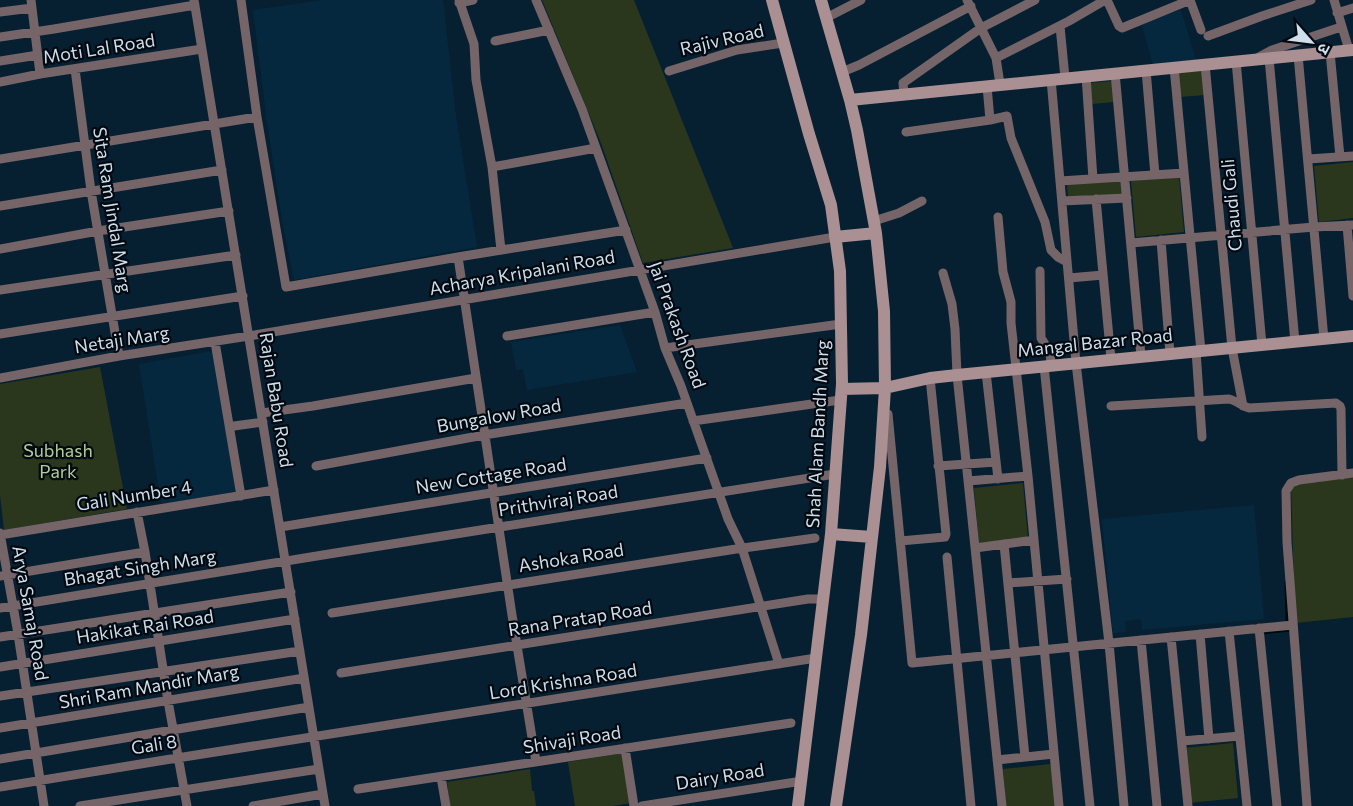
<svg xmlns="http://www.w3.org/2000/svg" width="1353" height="806" viewBox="0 0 1353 806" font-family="Commissioner,'Noto Sans Devanagari',sans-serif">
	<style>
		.built { fill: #06283e }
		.green { fill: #2b371d }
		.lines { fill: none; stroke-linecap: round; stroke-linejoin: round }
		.stream { stroke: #00090b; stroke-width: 3 }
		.street { stroke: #766568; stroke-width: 9 }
		.secondary { stroke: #aa8f93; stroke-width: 12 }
		.labels { text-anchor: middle; stroke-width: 4.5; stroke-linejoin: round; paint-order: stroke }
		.street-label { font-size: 18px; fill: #cfdeea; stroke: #020910 }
		.park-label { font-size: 18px; fill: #b3cd97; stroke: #020910 }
	</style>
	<rect width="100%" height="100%" fill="#062031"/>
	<path class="built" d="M 323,0 L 443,0 L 456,116 L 477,247 L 294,280 L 282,220 L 267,122 L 253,10 Z
		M 1181,10 L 1196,60 L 1153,65 L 1141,22 Z
		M 620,325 L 637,372 L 527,390 L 523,369 L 516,370 L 511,342 Z
		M 213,351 L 236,492 L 161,504 L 139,364 Z
		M 1254,505 L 1264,619 L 1142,630 L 1141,619 L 1125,621 L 1126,632 L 1113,633 L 1102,519 Z"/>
	<path class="green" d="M 542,0 L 634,0 L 733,248 L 643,263 L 601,143 Z
		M 1202,68 L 1205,95 L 1179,97 L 1177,70 Z
		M 1112,81 L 1114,102 L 1092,104 L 1090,83 Z
		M 1353,162 L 1353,218 L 1319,222 L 1314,166 Z
		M 1179,177 L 1184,232 L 1136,237 L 1131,181 Z
		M 1122,181 L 1123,195 L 1068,197 L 1067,183 Z
		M 100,367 L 127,509 L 4,530 L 0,495 L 0,384 Z
		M 1353,473 L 1353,617 L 1295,623 L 1291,483 Z
		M 1023,483 L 1028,539 L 979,544 L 974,488 Z
		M 1233,743 L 1238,798 L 1189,803 L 1184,748 Z
		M 623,753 L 631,803 L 612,806 L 575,806 L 568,762 Z
		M 1051,764 L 1056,806 L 1006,806 L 1003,769 Z
		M 530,769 L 532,791 L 534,791 L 536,806 L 450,806 L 447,782 Z"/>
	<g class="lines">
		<path class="stream" d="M 1286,582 L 1287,621
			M 1261,633 L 1291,630"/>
		<path class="street" d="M 31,0 L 40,74
			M 194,0 L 325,806
			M 241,0 L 257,117 L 286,287 L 458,257 L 626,230
			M 459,0 L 474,44 L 476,80 L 492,167 L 501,250
			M 536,0 L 582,109 L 655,312 L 665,348 L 681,386 L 728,519 L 742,548 L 779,664
			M 967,0 L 996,58 L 1000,84
			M 1107,0 L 1119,26 L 1122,28 L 1190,0 L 1201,30
			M 1334,0 L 1349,50
			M 459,3 L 473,0
			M 0,12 L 32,8
			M 1337,13 L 1353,8
			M 826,18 L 861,0
			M 1060,26 L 1065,78
			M 1208,36 L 1262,16 L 1311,0
			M 0,37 L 54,29 L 195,5
			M 495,41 L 549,30
			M 1330,52 L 1340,157
			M 1298,55 L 1324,339
			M 1259,57 L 1272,50 L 1341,27
			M 996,58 L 1069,21 L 1105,0
			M 1269,58 L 1295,342
			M 0,61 L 38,55
			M 1236,61 L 1262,345
			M 1205,64 L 1232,348 L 1243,406
			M 1174,67 L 1201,351
			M 75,69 L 91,191 L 119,356
			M 1146,70 L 1155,175
			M 669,71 L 737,50 L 783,43
			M 842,72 L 859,65 L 971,6
			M 1115,73 L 1141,356
			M 1086,76 L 1093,179
			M 1051,79 L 1076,363 L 1109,643 L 1124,806
			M 0,82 L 40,74 L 202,49
			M 987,86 L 990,120
			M 904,94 L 903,83 L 981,28 L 1035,0
			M 906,132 L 990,120 L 1007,116 L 1011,138 L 1045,222 L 1051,250 L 1058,257 L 1067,262
			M 0,159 L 257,117
			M 1308,159 L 1353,156
			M 492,167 L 596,148
			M 1060,181 L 1184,173
			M 1096,199 L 1111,359
			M 1062,201 L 1127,198
			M 0,206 L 222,170
			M 998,217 L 1003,272 L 1011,302 L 1011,323 L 1028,476 L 1059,806
			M 874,221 L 899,213 L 922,201
			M 1347,225 L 1353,296
			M 1161,240 L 1170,354
			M 1131,243 L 1314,227 L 1353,225
			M 0,249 L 98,231 L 229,211
			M 458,257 L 512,615 L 536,762
			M 1040,271 L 1041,338 L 1050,352 L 1051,365
			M 943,273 L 952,304 L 955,329 L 957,375 L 1002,806
			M 1069,278 L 1103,275
			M 0,290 L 236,255
			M 0,334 L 243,296
			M 507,336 L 655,312
			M 215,342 L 241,496
			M 665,348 L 841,324
			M 1196,351 L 1202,437
			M 1044,366 L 1090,806
			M 986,372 L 998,479
			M 0,378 L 119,356 L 249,336 L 835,237
			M 1111,406 L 1229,399 C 1237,401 1242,406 1249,408 L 1336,403 L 1340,406 L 1341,409 L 1342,475
			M 262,413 L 313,406 L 476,378
			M 888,414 L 912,663 L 1293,625
			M 693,421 L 840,400
			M 234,426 L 263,422
			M 316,466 L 484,435 L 687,403
			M 938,466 L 996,462
			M 968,481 L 1028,476
			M 137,512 L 145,552 L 168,701 L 187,806
			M 280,527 L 707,458
			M 0,533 L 18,634 L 44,806
			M 0,535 L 274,490
			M 900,541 L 945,537 L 946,534 L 930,378
			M 1004,544 L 1025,757
			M 975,548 L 1034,540
			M 947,557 L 971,806
			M 0,576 L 145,552
			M 1008,583 L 1067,579
			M 0,608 L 329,554 L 835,474
			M 332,613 L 736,549 L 815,538
			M 1259,628 L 1277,806
			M 1229,631 L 1247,806
			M 1200,634 L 1209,739
			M 0,637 L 291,592
			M 1171,637 L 1188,806
			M 1141,640 L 1157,806
			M 0,667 L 295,619
			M 341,673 L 808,599 L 824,599
			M 0,696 L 300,651
			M 0,728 L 304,678
			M 1182,741 L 1240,736
			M 625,748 L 634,806
			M 0,759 L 309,707
			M 997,760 L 1054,754
			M 441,777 L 446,806
			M 0,787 L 177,758 L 816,658
			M 358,789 L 791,723
			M 80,806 L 319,769
			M 253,806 L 323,794
			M 642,806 L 802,781
			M 1307,806 L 1287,542 L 1286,491 L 1291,483 L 1299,480 L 1353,473"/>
		<path class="secondary" d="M 772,0 L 809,134 L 831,205 L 840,271 L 842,384 L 831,534 L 798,806
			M 821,0 L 850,100 L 857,130 L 876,233 L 884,311 L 885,388 L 880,467 L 861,635 L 836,806
			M 850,100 L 1353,50
			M 835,237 L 876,233
			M 842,389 L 885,388 L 930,378 L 957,375 L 1353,336
			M 831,534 L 872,537"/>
	</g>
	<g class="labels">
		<g class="street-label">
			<text transform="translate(722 40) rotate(-13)" y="6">Rajiv Road</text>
			<text transform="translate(99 49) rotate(-9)" y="6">Moti Lal Road</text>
			<text transform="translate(1232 205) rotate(-95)" y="6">Chaudi Gali</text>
			<text transform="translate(112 210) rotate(81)" y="6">Sita Ram Jindal Marg</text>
			<text transform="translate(522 273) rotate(-10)" y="6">Acharya Kripalani Road</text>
			<text transform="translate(677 325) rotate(70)" y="6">Jai Prakash Road</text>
			<text transform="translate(122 340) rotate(-9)" y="6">Netaji Marg</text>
			<text transform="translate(1095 343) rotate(-6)" y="6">Mangal Bazar Road</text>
			<text transform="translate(276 400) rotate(81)" y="6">Rajan Babu Road</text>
			<text transform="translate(499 416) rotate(-10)" y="6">Bungalow Road</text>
			<text transform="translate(818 434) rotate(-87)" y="6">Shah Alam Bandh Marg</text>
			<text transform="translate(491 476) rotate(-9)" y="6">New Cottage Road</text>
			<text transform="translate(134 496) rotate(-9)" y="6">Gali Number 4</text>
			<text transform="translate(558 501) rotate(-9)" y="6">Prithviraj Road</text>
			<text transform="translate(571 558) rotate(-9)" y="6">Ashoka Road</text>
			<text transform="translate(140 568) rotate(-9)" y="6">Bhagat Singh Marg</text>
			<text transform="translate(30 613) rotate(80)" y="6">Arya Samaj Road</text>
			<text transform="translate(580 619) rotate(-9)" y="6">Rana Pratap Road</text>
			<text transform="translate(145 627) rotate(-9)" y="6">Hakikat Rai Road</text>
			<text transform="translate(563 682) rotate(-9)" y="6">Lord Krishna Road</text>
			<text transform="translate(149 687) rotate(-10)" y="6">Shri Ram Mandir Marg</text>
			<text transform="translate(572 740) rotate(-9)" y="6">Shivaji Road</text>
			<text transform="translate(154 745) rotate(-9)" y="6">Gali 8</text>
			<text transform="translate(720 777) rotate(-9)" y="6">Dairy Road</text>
		</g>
		<g class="park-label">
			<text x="58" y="457">Subhash<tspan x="58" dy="21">Park</tspan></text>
		</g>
	</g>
	<g transform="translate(1311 42) rotate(118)" stroke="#020910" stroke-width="4.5" paint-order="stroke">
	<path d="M0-4.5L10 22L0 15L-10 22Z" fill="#cfdeea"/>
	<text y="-9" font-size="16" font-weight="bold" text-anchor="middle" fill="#cfdeea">उ</text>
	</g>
</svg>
